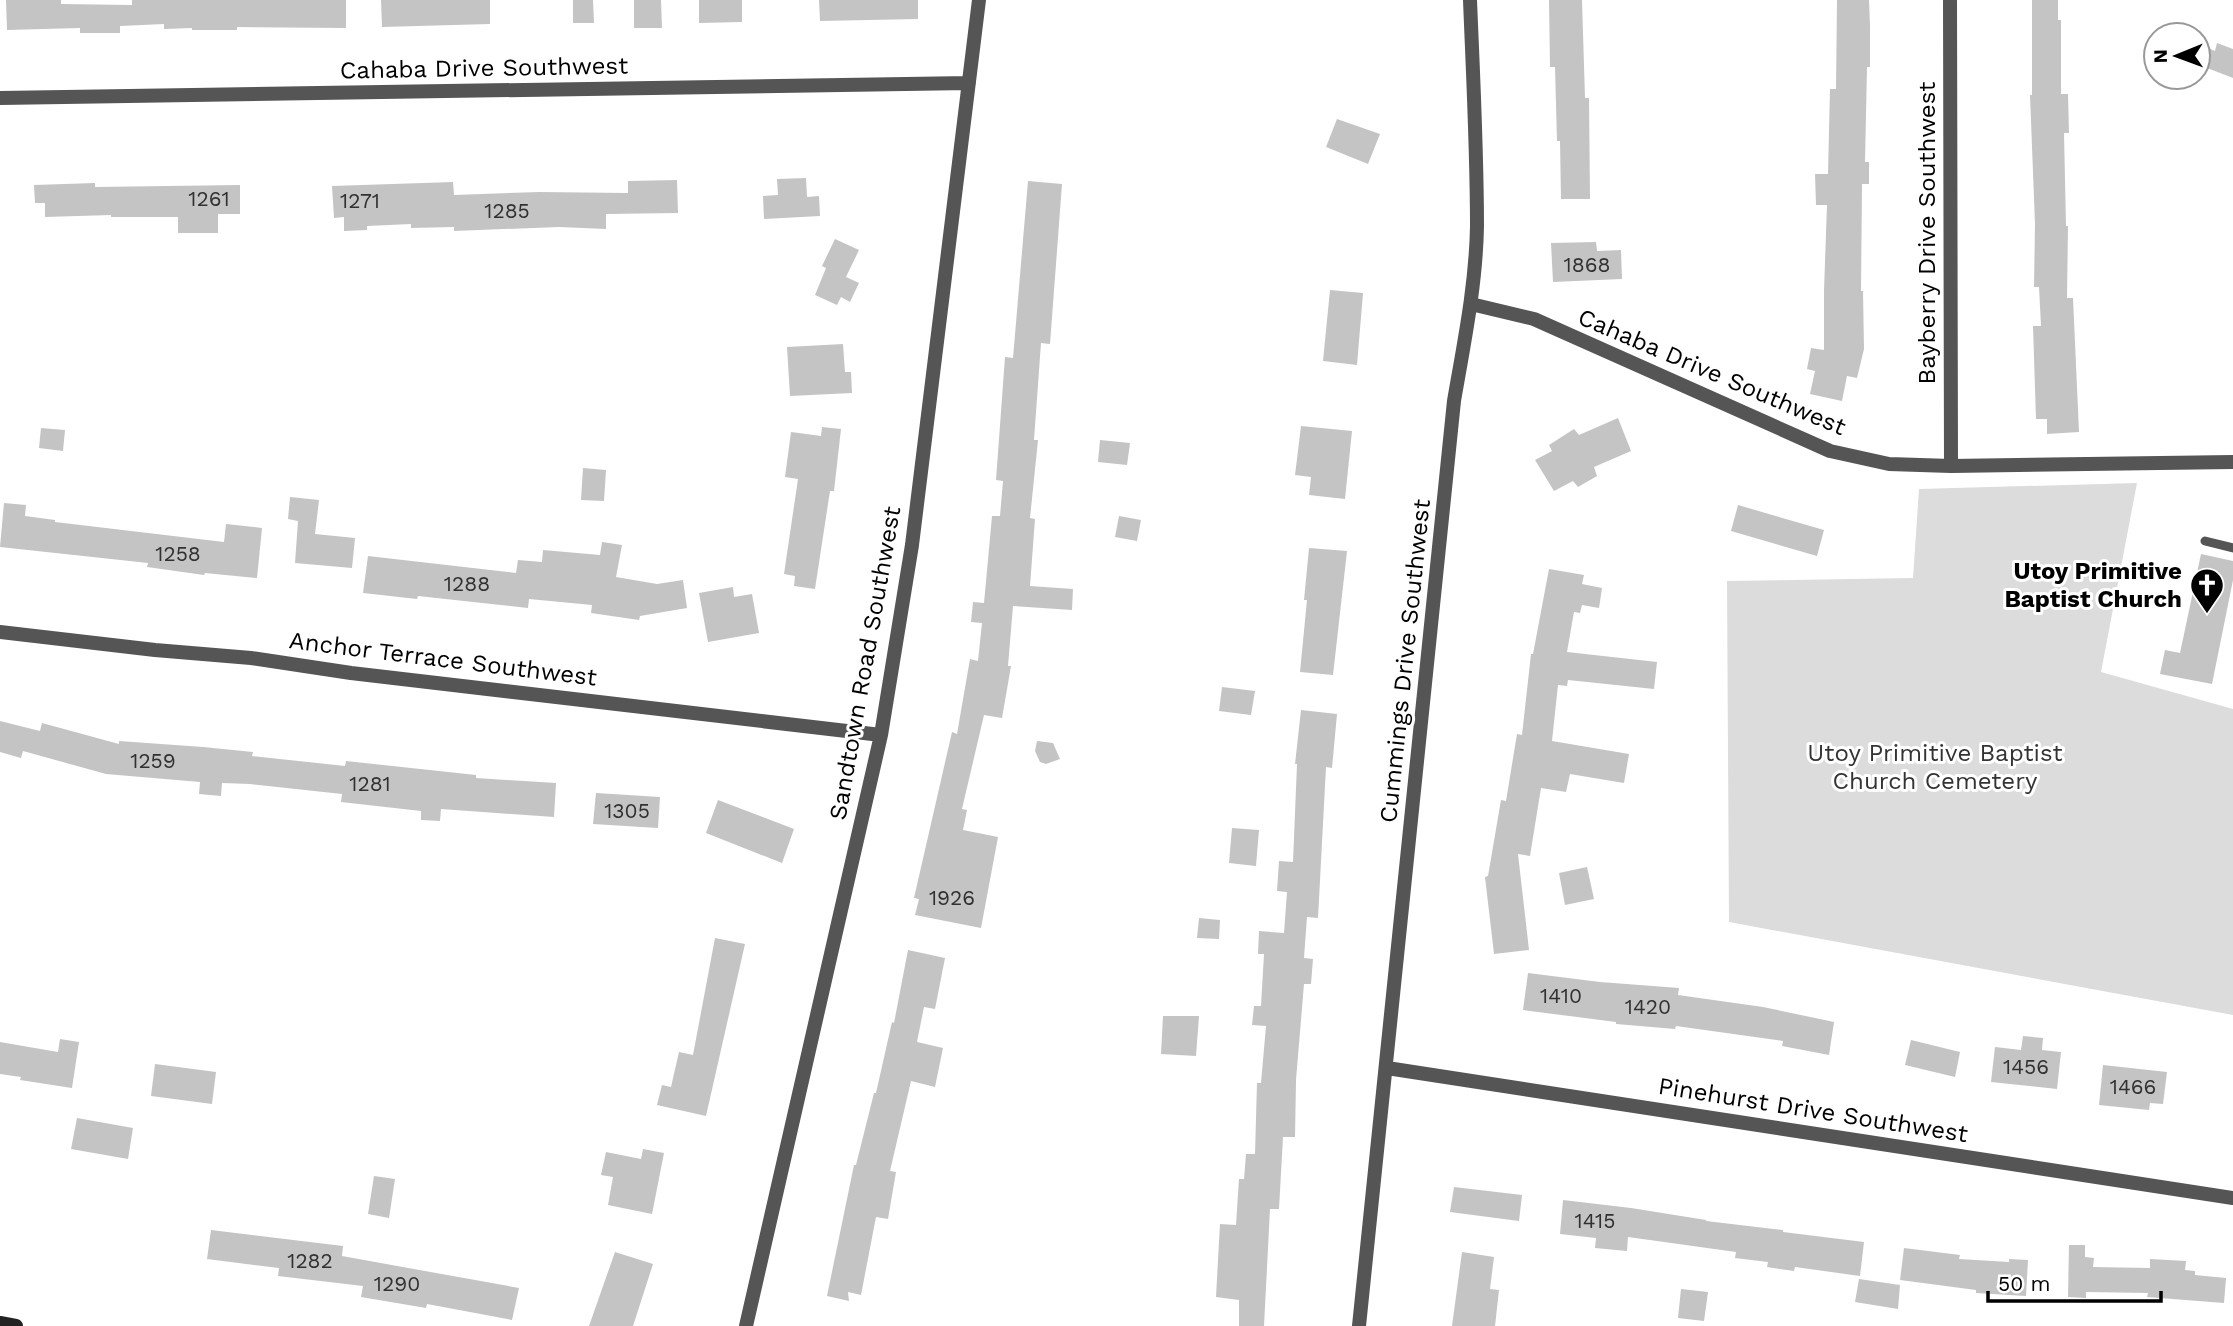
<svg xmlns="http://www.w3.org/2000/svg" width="2233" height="1326" viewBox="0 0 2233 1326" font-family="'Work Sans',sans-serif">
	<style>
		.green { fill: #dcdcdc }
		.building { fill: #c4c4c4 }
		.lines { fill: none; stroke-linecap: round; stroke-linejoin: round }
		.lane { stroke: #555; stroke-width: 9 }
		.street { stroke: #555; stroke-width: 14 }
		.secondary { stroke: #222; stroke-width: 14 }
		.labels { text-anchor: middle; stroke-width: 6; stroke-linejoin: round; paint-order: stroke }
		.number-label { font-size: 21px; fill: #313131 }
		.street-label { font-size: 24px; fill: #000; stroke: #fff }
		.poi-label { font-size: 24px; font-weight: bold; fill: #000; stroke: #fff; text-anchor: end }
		.park-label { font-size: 24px; fill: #333; stroke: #fff }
	</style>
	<rect width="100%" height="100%" fill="#fff"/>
	<path class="green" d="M 2137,483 L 2101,672 L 2233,709 L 2233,1015 L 1729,922 L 1727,581 L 1913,578 L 1919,489 Z"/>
	<path class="building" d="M 6,0 L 61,0 L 61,4 L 132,5 L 132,0 L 346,0 L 346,28 L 237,27 L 237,30 L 192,30 L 192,28 L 164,29 L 164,24 L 120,26 L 120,33 L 80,33 L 80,28 L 7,30 Z
		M 381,0 L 490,0 L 490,24 L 382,27 Z
		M 573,0 L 593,0 L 594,23 L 573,23 Z
		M 634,0 L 661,0 L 662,28 L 634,28 Z
		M 699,0 L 742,0 L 742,22 L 699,23 Z
		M 819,0 L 918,0 L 918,19 L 820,21 Z
		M 1549,0 L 1582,0 L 1585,98 L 1589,98 L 1590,199 L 1561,199 L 1560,141 L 1557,141 L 1555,67 L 1550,67 Z
		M 1837,0 L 1869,0 L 1870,26 L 1870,67 L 1867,67 L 1865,162 L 1869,162 L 1869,184 L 1862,184 L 1861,291 L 1863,291 L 1864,349 L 1857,378 L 1847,376 L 1842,401 L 1810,394 L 1815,371 L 1807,369 L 1811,348 L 1824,350 L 1824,291 L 1827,205 L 1816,205 L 1815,174 L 1828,174 L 1830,89 L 1836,89 Z
		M 2032,0 L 2058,0 L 2058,20 L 2061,20 L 2061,94 L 2068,94 L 2069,133 L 2064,133 L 2066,226 L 2068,226 L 2067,298 L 2073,298 L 2079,432 L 2047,434 L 2047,419 L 2036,419 L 2033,326 L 2041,326 L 2039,287 L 2034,287 L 2035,224 L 2030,95 L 2032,95 Z
		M 2217,43 L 2233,49 L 2233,78 L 2202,66 L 2208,48 L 2215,51 Z
		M 1337,119 L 1380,134 L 1368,164 L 1326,147 Z
		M 806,178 L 807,197 L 819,196 L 820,216 L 764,219 L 763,196 L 778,195 L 777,179 Z
		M 677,180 L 678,213 L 606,214 L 606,229 L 559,227 L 454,231 L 454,227 L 411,228 L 411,224 L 367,226 L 367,230 L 344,231 L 344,217 L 334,218 L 332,186 L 453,182 L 454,195 L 539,192 L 628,193 L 628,181 Z
		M 1028,181 L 1062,184 L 1050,344 L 1041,343 L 1034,440 L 1038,440 L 1030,518 L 1035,519 L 1030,586 L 1073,589 L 1072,610 L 1013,606 L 1008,666 L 1011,666 L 1002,718 L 984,715 L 962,809 L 967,810 L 963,830 L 998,837 L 981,928 L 915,915 L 919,899 L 914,898 L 952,732 L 957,734 L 970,659 L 978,661 L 982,623 L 971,622 L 973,602 L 984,603 L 992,516 L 1000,516 L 1003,481 L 996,480 L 1005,357 L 1013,358 Z
		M 95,183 L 95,187 L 240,185 L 240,214 L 218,214 L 218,233 L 178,233 L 178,217 L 111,217 L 111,215 L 45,217 L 45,203 L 35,203 L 34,185 Z
		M 835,239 L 859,250 L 846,277 L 859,283 L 850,302 L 841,297 L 837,305 L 815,295 L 826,268 L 822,266 Z
		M 1596,242 L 1597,251 L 1621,250 L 1622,279 L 1553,282 L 1551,243 Z
		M 1330,290 L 1363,293 L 1357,365 L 1323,361 Z
		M 843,344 L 845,372 L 851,372 L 852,393 L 790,396 L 787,347 Z
		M 1618,418 L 1631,451 L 1594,467 L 1597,476 L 1578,487 L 1573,481 L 1554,491 L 1535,460 L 1552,451 L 1549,445 L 1574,429 L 1579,435 Z
		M 1301,426 L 1352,431 L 1345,499 L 1309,495 L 1311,477 L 1295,475 Z
		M 822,427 L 841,429 L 834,491 L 830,491 L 815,589 L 794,586 L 795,576 L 784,574 L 798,479 L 785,477 L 791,432 L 821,436 Z
		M 41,428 L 65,430 L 63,451 L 39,448 Z
		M 1100,440 L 1130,443 L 1127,465 L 1098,462 Z
		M 583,468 L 606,470 L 604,501 L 581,500 Z
		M 290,497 L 319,500 L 315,534 L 355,538 L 352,568 L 295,563 L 298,521 L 288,519 Z
		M 4,503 L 26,505 L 25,516 L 55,520 L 55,522 L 224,542 L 226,524 L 262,528 L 257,578 L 205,573 L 204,575 L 147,567 L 148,563 L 0,547 Z
		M 1738,505 L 1824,530 L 1817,556 L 1731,531 Z
		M 1119,516 L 1141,520 L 1137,541 L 1115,537 Z
		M 602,542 L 622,545 L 616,577 L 657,584 L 683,580 L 687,608 L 640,616 L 639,620 L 591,613 L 592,605 L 529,599 L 528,608 L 418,596 L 417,599 L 363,593 L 368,556 L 516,573 L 518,560 L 542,562 L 543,550 L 600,555 Z
		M 1309,548 L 1347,551 L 1333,675 L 1300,672 L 1307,600 L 1304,600 Z
		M 2201,554 L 2233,561 L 2233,580 L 2212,684 L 2160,674 L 2165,650 L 2180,653 Z
		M 1549,569 L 1584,575 L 1582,584 L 1602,588 L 1599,608 L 1582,605 L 1580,613 L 1574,612 L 1567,652 L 1657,662 L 1654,689 L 1568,680 L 1567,686 L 1558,685 L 1552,741 L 1629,754 L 1624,783 L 1570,774 L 1566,792 L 1541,788 L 1530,856 L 1518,854 L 1529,950 L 1494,954 L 1485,877 L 1488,876 L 1501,800 L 1506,801 L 1517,734 L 1522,735 L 1531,654 L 1533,654 Z
		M 733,587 L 734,597 L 752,594 L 759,633 L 708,642 L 699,593 Z
		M 1222,687 L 1255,691 L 1251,715 L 1219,711 Z
		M 1301,710 L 1337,714 L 1332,768 L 1326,767 L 1318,918 L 1307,917 L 1304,958 L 1313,959 L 1311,984 L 1304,984 L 1296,1080 L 1295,1137 L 1283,1137 L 1279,1209 L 1270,1209 L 1264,1326 L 1239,1326 L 1239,1300 L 1216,1297 L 1220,1224 L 1236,1225 L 1239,1179 L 1244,1179 L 1246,1154 L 1255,1154 L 1257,1083 L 1261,1083 L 1266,1026 L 1252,1025 L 1254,1006 L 1261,1006 L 1264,954 L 1258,954 L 1259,931 L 1284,933 L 1287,892 L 1277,891 L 1279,861 L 1293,862 L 1297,764 L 1295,764 Z
		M 0,721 L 40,731 L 42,723 L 119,744 L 119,741 L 203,747 L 253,752 L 252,756 L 345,766 L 346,761 L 476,775 L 476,778 L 556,783 L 554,817 L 441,809 L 440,821 L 421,820 L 421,811 L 341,802 L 342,794 L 250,784 L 222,783 L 221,796 L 199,794 L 200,782 L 106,774 L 23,751 L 21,758 L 0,752 Z
		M 1037,741 L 1053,743 L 1060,759 L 1046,764 L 1040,762 L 1035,751 Z
		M 596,793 L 660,797 L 658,828 L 593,824 Z
		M 718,800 L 794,829 L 782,863 L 706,833 Z
		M 1232,828 L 1259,830 L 1256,866 L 1229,863 Z
		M 1587,867 L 1594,899 L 1565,905 L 1559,873 Z
		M 1199,918 L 1220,920 L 1219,939 L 1197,938 Z
		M 715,938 L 745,944 L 706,1116 L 657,1105 L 662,1085 L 671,1087 L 679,1052 L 693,1055 Z
		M 908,950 L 945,958 L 935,1009 L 924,1007 L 917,1042 L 943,1048 L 935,1087 L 911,1081 L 890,1171 L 896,1172 L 888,1219 L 876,1217 L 861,1295 L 848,1292 L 849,1301 L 827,1296 L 854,1165 L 856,1165 L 874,1093 L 876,1093 L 892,1022 L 894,1023 Z
		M 1528,973 L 1600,982 L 1679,988 L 1678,995 L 1763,1007 L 1834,1022 L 1829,1055 L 1782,1046 L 1783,1041 L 1676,1026 L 1675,1029 L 1616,1024 L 1616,1022 L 1523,1010 Z
		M 1163,1016 L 1199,1016 L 1196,1056 L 1161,1054 Z
		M 2023,1036 L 2043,1038 L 2042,1050 L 2061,1052 L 2057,1089 L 1991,1082 L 1995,1047 L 2021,1050 Z
		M 60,1039 L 79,1042 L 72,1088 L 20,1080 L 21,1077 L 0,1074 L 0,1042 L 58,1052 Z
		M 1911,1040 L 1960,1052 L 1955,1077 L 1905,1065 Z
		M 155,1064 L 216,1072 L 212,1104 L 151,1096 Z
		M 2103,1065 L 2167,1072 L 2163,1104 L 2150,1103 L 2149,1110 L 2099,1105 Z
		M 77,1118 L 133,1128 L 128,1159 L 71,1149 Z
		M 643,1149 L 664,1153 L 652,1214 L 608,1205 L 613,1177 L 601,1175 L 606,1152 L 641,1159 Z
		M 374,1176 L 395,1179 L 389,1218 L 368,1214 Z
		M 1454,1187 L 1522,1195 L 1519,1221 L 1450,1212 Z
		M 1563,1200 L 1631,1208 L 1706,1220 L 1706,1221 L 1783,1230 L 1783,1232 L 1864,1242 L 1860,1276 L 1795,1267 L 1794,1271 L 1767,1267 L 1768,1262 L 1735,1258 L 1736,1252 L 1628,1237 L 1627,1251 L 1595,1248 L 1596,1238 L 1560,1234 Z
		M 211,1230 L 343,1246 L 342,1256 L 519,1288 L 512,1320 L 427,1304 L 426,1308 L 361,1297 L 363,1286 L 278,1276 L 279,1268 L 207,1259 Z
		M 2069,1245 L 2085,1245 L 2085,1257 L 2094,1258 L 2093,1267 L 2150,1268 L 2150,1259 L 2186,1261 L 2185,1270 L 2195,1271 L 2195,1275 L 2226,1278 L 2224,1303 L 2147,1297 L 2148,1293 L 2086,1292 L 2086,1298 L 2068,1297 Z
		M 1904,1248 L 1960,1255 L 1959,1259 L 2009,1262 L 2009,1259 L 2028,1260 L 2026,1296 L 1976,1293 L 1976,1290 L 1900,1280 Z
		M 615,1252 L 653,1264 L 633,1326 L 589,1326 Z
		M 1462,1252 L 1494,1257 L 1490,1289 L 1499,1290 L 1495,1326 L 1452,1326 Z
		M 1859,1279 L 1900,1285 L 1898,1309 L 1855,1302 Z
		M 1681,1289 L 1708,1292 L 1704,1321 L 1678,1318 Z"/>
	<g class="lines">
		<path class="lane" d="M 2205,541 L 2233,548"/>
		<path class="street" d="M 1950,0 L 1951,466
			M 0,98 L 969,83
			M 1471,304 L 1534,319 L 1830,451 L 1889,464 L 1951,466 L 2233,462
			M 0,632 L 155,650 L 251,658 L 351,673 L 881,735
			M 1387,1068 L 2233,1198
			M 746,1326 L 881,735 L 912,545 L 979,0
			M 1359,1326 L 1454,401 C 1464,343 1476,285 1477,226 C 1477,150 1473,75 1470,0"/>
		<path class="secondary" d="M 0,1323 L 16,1326"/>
	</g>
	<defs>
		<g id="church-pin" transform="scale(1.75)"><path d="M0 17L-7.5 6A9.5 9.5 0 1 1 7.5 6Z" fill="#000" stroke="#fff"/><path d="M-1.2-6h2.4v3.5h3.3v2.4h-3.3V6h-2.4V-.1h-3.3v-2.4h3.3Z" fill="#fff"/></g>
	</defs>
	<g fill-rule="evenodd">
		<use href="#church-pin" x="2207" y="585"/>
	</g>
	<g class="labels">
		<g class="number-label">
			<text x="209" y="206">1261</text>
			<text x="360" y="208">1271</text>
			<text x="507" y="218">1285</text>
			<text x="1587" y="272">1868</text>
			<text x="178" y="561">1258</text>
			<text x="467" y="591">1288</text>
			<text x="153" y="768">1259</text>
			<text x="370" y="791">1281</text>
			<text x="627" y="818">1305</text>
			<text x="952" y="905">1926</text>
			<text x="1561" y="1003">1410</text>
			<text x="1648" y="1014">1420</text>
			<text x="2026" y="1074">1456</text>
			<text x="2133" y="1094">1466</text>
			<text x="1595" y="1228">1415</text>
			<text x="310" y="1268">1282</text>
			<text x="397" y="1291">1290</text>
		</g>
		<g class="street-label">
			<text transform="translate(484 68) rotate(-1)" y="8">Cahaba Drive Southwest</text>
			<text transform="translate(1927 233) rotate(-90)" y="8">Bayberry Drive Southwest</text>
			<text transform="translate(1712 372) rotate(23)" y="8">Cahaba Drive Southwest</text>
			<text transform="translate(443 659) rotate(7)" y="8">Anchor Terrace Southwest</text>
			<text transform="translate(1405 661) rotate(-84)" y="8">Cummings Drive Southwest</text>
			<text transform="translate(865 663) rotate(-80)" y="8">Sandtown Road Southwest</text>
			<text transform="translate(1813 1110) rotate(9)" y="8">Pinehurst Drive Southwest</text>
		</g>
		<g class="poi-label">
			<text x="2182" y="579">Utoy Primitive<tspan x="2182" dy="28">Baptist Church</tspan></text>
		</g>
		<g class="park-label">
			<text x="1935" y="761">Utoy Primitive Baptist<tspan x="1935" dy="28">Church Cemetery</tspan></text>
		</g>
	</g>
	<g transform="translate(2177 56) rotate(269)"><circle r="33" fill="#ffffff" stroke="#999999" stroke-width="2"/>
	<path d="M0-5L12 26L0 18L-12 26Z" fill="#000000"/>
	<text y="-10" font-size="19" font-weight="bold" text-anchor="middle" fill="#000000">N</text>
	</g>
	<path d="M1988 1291v10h173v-10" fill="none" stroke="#000000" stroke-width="3.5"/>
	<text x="1998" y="1291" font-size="21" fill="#000000" stroke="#ffffff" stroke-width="5" paint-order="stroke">50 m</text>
</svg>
